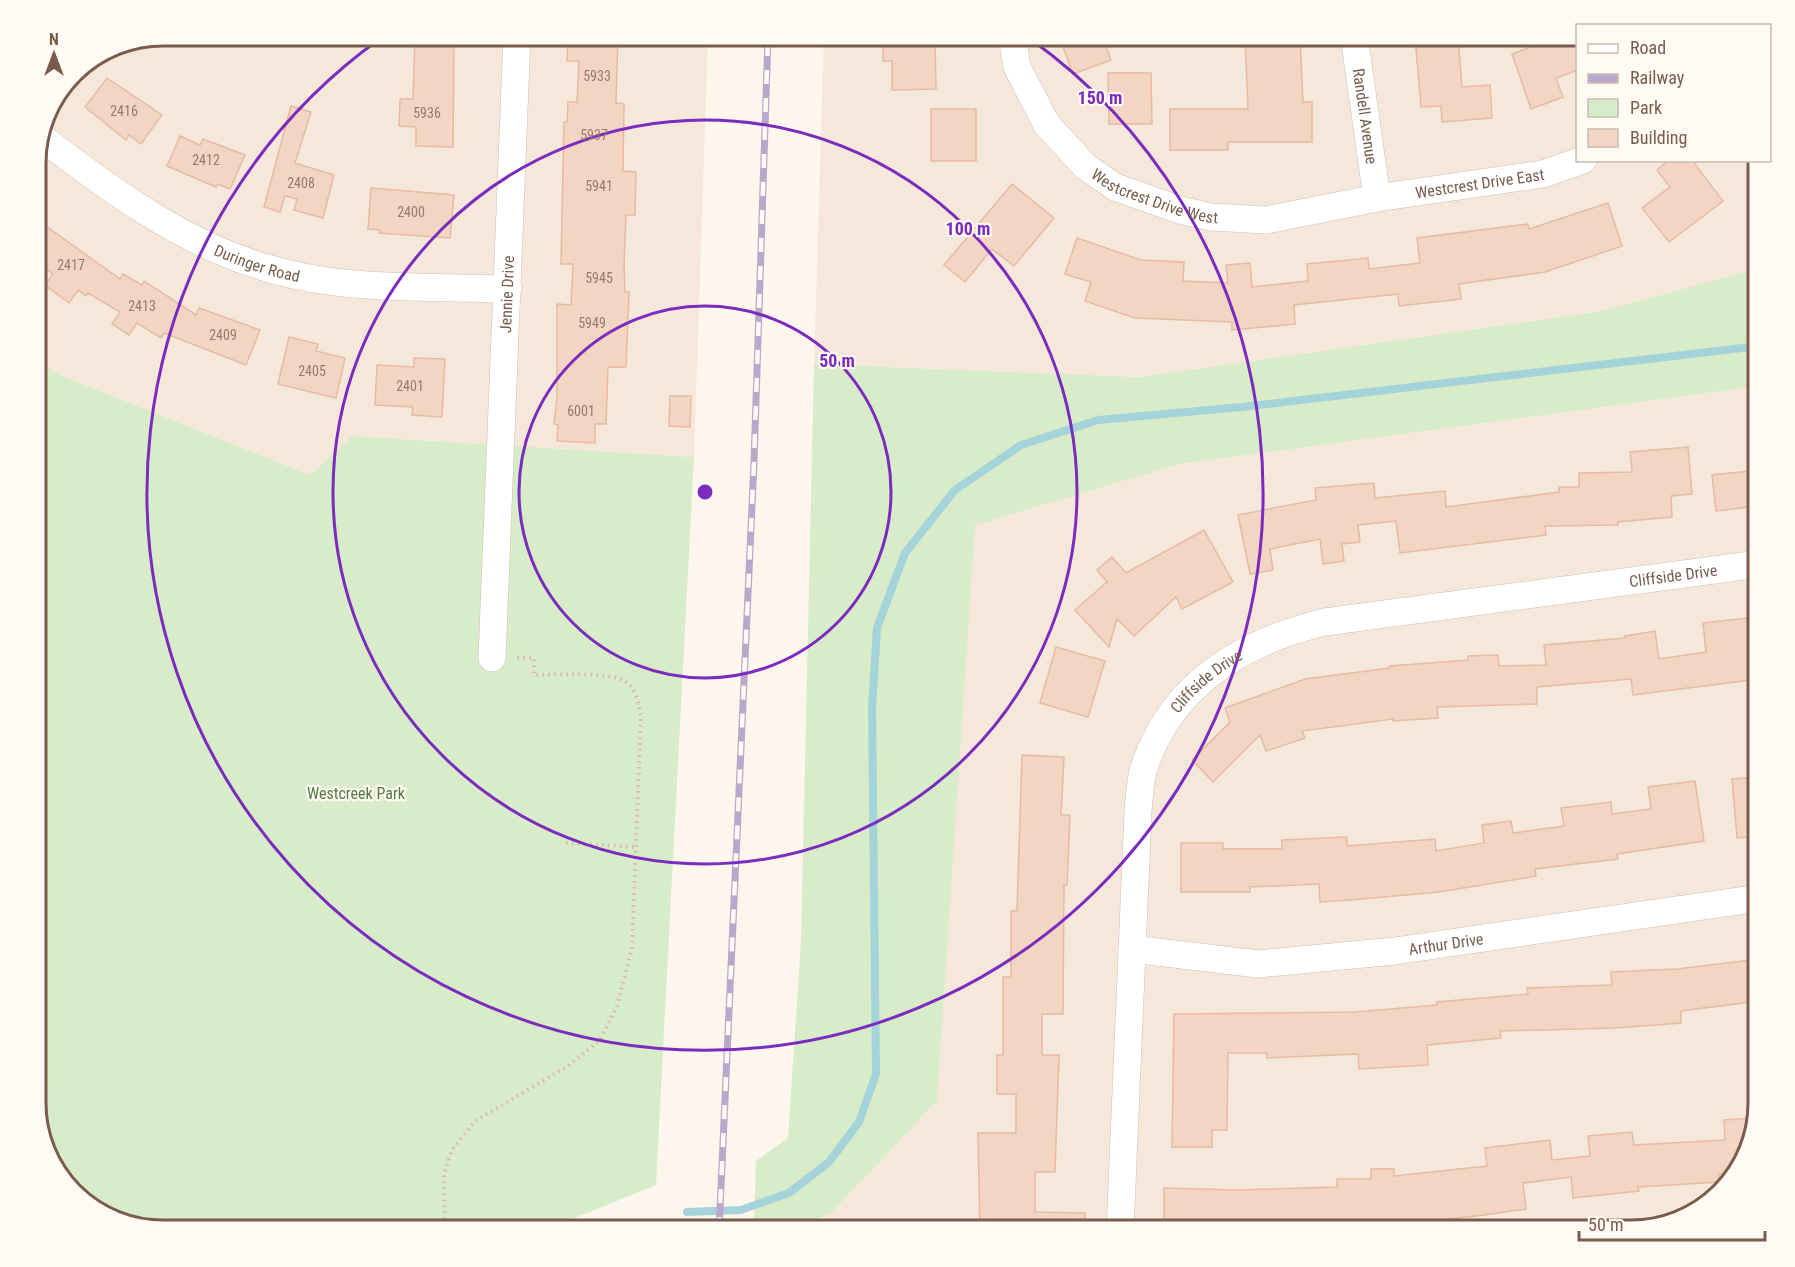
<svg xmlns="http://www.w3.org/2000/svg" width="1795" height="1267" viewBox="0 0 1795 1267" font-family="'Roboto Condensed',sans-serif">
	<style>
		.residential { fill: #f5e8da }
		.green { fill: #d8ecc9 }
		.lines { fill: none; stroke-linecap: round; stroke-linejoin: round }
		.stream { stroke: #a5d3da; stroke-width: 8 }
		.building { fill: #f3d5c3; stroke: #e6bba3; stroke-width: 1.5 }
		.minor-casing { stroke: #d1beb0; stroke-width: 28 }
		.path { stroke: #d9b8a5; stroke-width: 4; stroke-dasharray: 1.5 4.5; stroke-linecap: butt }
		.minor { stroke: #fff; stroke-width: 27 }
		.rail-casing { stroke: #b9a8c9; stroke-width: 7 }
		.rail { stroke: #fffaf3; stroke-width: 4.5; stroke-dasharray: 14; stroke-linecap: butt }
		.ring { fill: none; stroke: #7b2cbf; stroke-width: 3 }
		.labels { text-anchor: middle; stroke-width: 4.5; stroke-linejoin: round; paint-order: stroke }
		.number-label { font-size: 14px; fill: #987a6a }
		.street-label { font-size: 16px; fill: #7a5c4d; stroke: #fffaf3 }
		.park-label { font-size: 16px; fill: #537a41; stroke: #fffaf3 }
		.rim { fill: none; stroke: #7a5c4d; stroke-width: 3 }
		.centre { fill: #7b2cbf; stroke: #fffaf3; stroke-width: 3 }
		.ring-label { font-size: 18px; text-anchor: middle; font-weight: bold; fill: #7b2cbf; stroke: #fffaf3; stroke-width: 4.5; stroke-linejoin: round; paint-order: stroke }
	</style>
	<rect width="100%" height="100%" fill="#fdf6ec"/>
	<path class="residential" d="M 164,36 L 708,36 L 694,457 L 352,436 L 310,475 L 55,373 L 36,357 L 36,155 L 49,108 L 79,68 L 115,46 Z
		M 824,36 L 1577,36 L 1578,160 L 1758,160 L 1759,268 L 1602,311 L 1139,377 L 814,364 Z
		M 1759,386 L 1759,1103 L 1733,1181 L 1688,1218 L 1631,1231 L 793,1231 L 832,1212 L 937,1101 L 974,525 L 1180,464 Z"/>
	<path class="green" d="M 1759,268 L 1759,386 L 1180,464 L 975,525 L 937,1101 L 832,1212 L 793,1231 L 754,1231 L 756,1161 L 788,1138 L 801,941 L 814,364 L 1139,377 L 1602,311 Z
		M 36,357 L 55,373 L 310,475 L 352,436 L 694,457 L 656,1185 L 570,1220 L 559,1231 L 164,1231 L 86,1205 L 49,1160 L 36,1111 Z"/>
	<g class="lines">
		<path class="stream" d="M 687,1212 L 741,1210 L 789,1193 L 829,1162 L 859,1122 L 876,1074 L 872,708 L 877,628 L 905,553 L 955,490 L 1021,445 L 1098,420 L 1242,407 L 1759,346"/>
	</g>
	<path class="building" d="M 415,36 L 454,36 L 453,147 L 416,146 L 416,127 L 399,126 L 400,99 L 413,99 Z
		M 568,36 L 618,36 L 616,103 L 624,104 L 623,171 L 636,172 L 635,215 L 626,215 L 624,264 L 625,292 L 629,292 L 626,367 L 608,367 L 606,424 L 595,424 L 595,443 L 557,441 L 558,425 L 554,424 L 557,398 L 557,304 L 571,305 L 573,264 L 561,264 L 564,122 L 567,122 L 568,102 L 577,102 L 579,61 L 567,61 Z
		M 883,36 L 935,36 L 936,89 L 892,90 L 892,61 L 883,61 Z
		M 1059,36 L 1102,36 L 1111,60 L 1073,74 Z
		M 1245,36 L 1300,36 L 1303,102 L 1312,102 L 1312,142 L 1228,142 L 1228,150 L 1170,150 L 1170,109 L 1248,109 Z
		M 1415,36 L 1458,36 L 1462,87 L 1490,85 L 1492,118 L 1442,122 L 1441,106 L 1421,107 Z
		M 1527,36 L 1578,36 L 1578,70 L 1556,78 L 1563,97 L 1531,109 L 1512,54 L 1531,47 Z
		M 1108,73 L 1151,73 L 1152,124 L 1109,124 Z
		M 107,78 L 162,115 L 141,144 L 129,135 L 126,140 L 85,107 Z
		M 291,106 L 311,112 L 295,163 L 334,175 L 323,218 L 294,210 L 297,199 L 285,196 L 280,212 L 264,207 Z
		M 931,109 L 976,109 L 976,161 L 931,161 Z
		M 180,136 L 200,145 L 203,139 L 245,155 L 230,189 L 218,184 L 216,187 L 167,166 Z
		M 1669,160 L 1692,160 L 1723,201 L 1669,242 L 1642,208 L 1670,187 L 1657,170 Z
		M 1012,184 L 1054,218 L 1014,266 L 992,249 L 965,282 L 944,265 Z
		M 371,188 L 454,195 L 450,238 L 379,233 L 380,230 L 368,229 Z
		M 1608,203 L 1622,246 L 1545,272 L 1459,284 L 1461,299 L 1399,306 L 1398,294 L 1294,305 L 1295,324 L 1232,330 L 1232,322 L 1135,318 L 1085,301 L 1091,282 L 1065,274 L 1077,238 L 1141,260 L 1184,262 L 1183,281 L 1228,283 L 1226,265 L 1250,263 L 1252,287 L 1308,281 L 1307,264 L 1368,258 L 1369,269 L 1420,263 L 1417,238 L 1528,224 L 1529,229 Z
		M 36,219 L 120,279 L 123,274 L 142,285 L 144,281 L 196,315 L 199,308 L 260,330 L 246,365 L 164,333 L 161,338 L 137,323 L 129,335 L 112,324 L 120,312 L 88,293 L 86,296 L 78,290 L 69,303 L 45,285 L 53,274 L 36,262 Z
		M 289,337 L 318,344 L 316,351 L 345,358 L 336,398 L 278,384 Z
		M 414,358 L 445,359 L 442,417 L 412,415 L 413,407 L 375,405 L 377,365 L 414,367 Z
		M 670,396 L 691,396 L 690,427 L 669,426 Z
		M 1688,447 L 1692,494 L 1671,496 L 1672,517 L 1618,522 L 1618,525 L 1545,526 L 1546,535 L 1400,553 L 1396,521 L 1358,525 L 1360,542 L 1342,544 L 1344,561 L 1323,564 L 1320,539 L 1270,549 L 1273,570 L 1250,574 L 1238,515 L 1316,500 L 1315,488 L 1374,483 L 1375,498 L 1445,491 L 1446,507 L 1559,492 L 1559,487 L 1579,487 L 1579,473 L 1632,472 L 1630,452 Z
		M 1759,470 L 1759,506 L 1716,511 L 1712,475 Z
		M 1204,530 L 1233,582 L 1182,609 L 1176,597 L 1134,636 L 1117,619 L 1109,647 L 1075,610 L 1107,582 L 1097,570 L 1112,557 L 1126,573 Z
		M 1747,618 L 1749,634 L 1759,633 L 1759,679 L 1633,695 L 1631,679 L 1537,687 L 1537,704 L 1437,707 L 1438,718 L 1393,721 L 1393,719 L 1302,731 L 1305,738 L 1266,751 L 1260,735 L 1213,782 L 1192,760 L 1230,722 L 1225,708 L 1305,679 L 1390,668 L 1390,666 L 1468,660 L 1468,656 L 1498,655 L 1499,666 L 1546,665 L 1544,645 L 1625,638 L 1625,636 L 1655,631 L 1659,659 L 1706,652 L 1703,623 Z
		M 1056,647 L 1105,661 L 1088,717 L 1040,703 Z
		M 1022,755 L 1064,757 L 1061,815 L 1070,815 L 1067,885 L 1064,885 L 1063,1014 L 1042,1014 L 1042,1055 L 1059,1055 L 1055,1172 L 1035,1172 L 1035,1212 L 1085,1213 L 1085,1231 L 980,1231 L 978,1133 L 1016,1133 L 1016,1094 L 997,1094 L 997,1055 L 1003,1055 L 1003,977 L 1011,977 L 1011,911 L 1017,911 Z
		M 1759,777 L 1759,836 L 1737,838 L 1732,779 Z
		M 1695,781 L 1704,841 L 1617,854 L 1618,859 L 1535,869 L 1536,876 L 1439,892 L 1350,900 L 1320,902 L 1319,884 L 1250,887 L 1250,892 L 1181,892 L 1181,843 L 1223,843 L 1223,849 L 1282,849 L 1282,840 L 1347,837 L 1347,846 L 1435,839 L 1436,851 L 1484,843 L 1482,825 L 1511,821 L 1513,833 L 1564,826 L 1561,808 L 1611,802 L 1612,814 L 1651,809 L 1648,787 Z
		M 1759,959 L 1759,1001 L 1681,1011 L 1681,1023 L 1616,1028 L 1500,1031 L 1501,1038 L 1427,1045 L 1428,1065 L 1359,1069 L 1358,1054 L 1267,1058 L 1267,1053 L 1228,1053 L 1227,1130 L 1212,1130 L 1212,1147 L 1172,1147 L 1174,1014 L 1355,1012 L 1437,1005 L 1437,1002 L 1528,994 L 1527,988 L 1612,985 L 1611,972 L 1677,969 Z
		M 1754,1118 L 1733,1181 L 1727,1185 L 1727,1174 L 1719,1174 L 1719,1182 L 1638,1187 L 1639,1191 L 1573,1198 L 1571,1177 L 1523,1183 L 1526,1209 L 1484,1215 L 1402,1224 L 1322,1224 L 1322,1230 L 1164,1231 L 1164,1188 L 1236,1190 L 1337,1187 L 1337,1179 L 1371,1179 L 1371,1169 L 1394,1169 L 1394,1176 L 1487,1166 L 1485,1148 L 1550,1140 L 1552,1160 L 1590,1156 L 1588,1136 L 1632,1132 L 1634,1145 L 1725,1140 L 1724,1120 Z"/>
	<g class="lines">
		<g class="minor-casing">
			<g id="minor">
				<path id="s1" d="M 1012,36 L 1017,67 L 1047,125 L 1086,167 L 1115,187 L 1180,210 L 1211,217 L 1266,220 L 1377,198 L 1543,174 L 1583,160"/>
				<path id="s2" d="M 1354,36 L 1377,198"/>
				<path id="s3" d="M 41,137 C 105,186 174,237 251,263 C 332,292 423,286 508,289"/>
				<path id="s4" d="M 492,658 L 517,36"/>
				<path id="s5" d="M 1132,949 L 1258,964 L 1395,951 L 1759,898"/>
				<path id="s6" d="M 1120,1231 L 1138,812 C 1139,798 1140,784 1143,771 C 1170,684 1242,642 1325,622 L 1759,564"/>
			</g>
		</g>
		<path class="path" d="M 566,843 L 636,847
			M 445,1231 L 444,1174 L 452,1150 L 475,1121 L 568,1066 L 600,1040 L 617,1006 L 632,949 L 641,715 C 638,704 637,689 626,682 C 611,671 554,675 534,675 L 534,658 L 517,658"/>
		<use href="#minor" class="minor"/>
		<g class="rail-casing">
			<path id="rail" d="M 719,1231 L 754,462 L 768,36"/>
		</g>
		<use href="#rail" class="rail"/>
	</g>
	<g class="ring">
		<circle cx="705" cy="492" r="186"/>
		<circle cx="705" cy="492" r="372"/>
		<path d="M1029 38A558 558 0 1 1 381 38"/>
	</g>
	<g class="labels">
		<g class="number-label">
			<text x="597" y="81">5933</text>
			<text x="124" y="116">2416</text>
			<text x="427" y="118">5936</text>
			<text x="594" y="140">5937</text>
			<text x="206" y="165">2412</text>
			<text x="301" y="188">2408</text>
			<text x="599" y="191">5941</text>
			<text x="411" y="217">2400</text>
			<text x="71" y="270">2417</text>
			<text x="599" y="283">5945</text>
			<text x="142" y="311">2413</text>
			<text x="592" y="328">5949</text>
			<text x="223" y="340">2409</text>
			<text x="312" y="376">2405</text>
			<text x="410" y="391">2401</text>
			<text x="581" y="416">6001</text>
		</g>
		<g class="street-label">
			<text dy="6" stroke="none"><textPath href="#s2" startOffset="81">Randell Avenue</textPath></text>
			<text dy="6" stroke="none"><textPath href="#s1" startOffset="562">Westcrest Drive East</textPath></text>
			<text dy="6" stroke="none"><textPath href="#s1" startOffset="230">Westcrest Drive West</textPath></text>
			<text dy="6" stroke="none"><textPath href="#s3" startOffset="252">Duringer Road</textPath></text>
			<text dy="6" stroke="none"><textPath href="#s4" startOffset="364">Jennie Drive</textPath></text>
			<text dy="6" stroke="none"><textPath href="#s6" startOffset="1059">Cliffside Drive</textPath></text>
			<text dy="6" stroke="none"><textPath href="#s6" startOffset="573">Cliffside Drive</textPath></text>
			<text dy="6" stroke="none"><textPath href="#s5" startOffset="316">Arthur Drive</textPath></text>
		</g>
		<g class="park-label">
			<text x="356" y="799">Westcreek Park</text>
		</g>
	</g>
	<path d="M0 0H1795V1267H0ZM163 46H1631A117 117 0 0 1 1748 163V1103A117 117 0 0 1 1631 1220H163A117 117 0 0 1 46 1103V163A117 117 0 0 1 163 46Z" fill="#fffaf3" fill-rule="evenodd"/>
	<path class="rim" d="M163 46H1631A117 117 0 0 1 1748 163V1103A117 117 0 0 1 1631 1220H163A117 117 0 0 1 46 1103V163A117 117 0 0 1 163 46Z"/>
	<circle cx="705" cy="492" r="9" class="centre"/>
	<g class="ring-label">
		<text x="1100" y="104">150 m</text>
		<text x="968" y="235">100 m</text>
		<text x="837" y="367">50 m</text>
	</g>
	<rect x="1576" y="24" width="195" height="138" fill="#fffaf3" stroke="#cabbb1" stroke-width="1.5"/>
	<rect x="1588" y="44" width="30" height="9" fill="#ffffff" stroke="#cabbb1" stroke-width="1.5"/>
	<text x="1630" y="54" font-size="18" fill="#7a5c4d">Road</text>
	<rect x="1588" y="74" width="30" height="9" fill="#b9a8c9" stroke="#cabbb1" stroke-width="1.5"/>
	<text x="1630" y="84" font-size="18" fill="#7a5c4d">Railway</text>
	<rect x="1588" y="99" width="30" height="18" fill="#d8ecc9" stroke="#cabbb1" stroke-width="1.5"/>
	<text x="1630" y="114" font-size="18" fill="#7a5c4d">Park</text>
	<rect x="1588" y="129" width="30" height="18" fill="#f3d5c3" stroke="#cabbb1" stroke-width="1.5"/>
	<text x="1630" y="144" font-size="18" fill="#7a5c4d">Building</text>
	<g transform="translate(54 54)" stroke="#fffaf3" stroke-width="4.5" paint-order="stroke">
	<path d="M0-4.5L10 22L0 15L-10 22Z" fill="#7a5c4d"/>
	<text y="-9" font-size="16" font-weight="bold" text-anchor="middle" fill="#7a5c4d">N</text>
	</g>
	<path d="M1579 1231v9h186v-9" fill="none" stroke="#7a5c4d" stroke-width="3"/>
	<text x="1588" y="1231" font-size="18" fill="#7a5c4d" stroke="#fffaf3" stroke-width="4.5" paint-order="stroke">50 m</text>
</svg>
